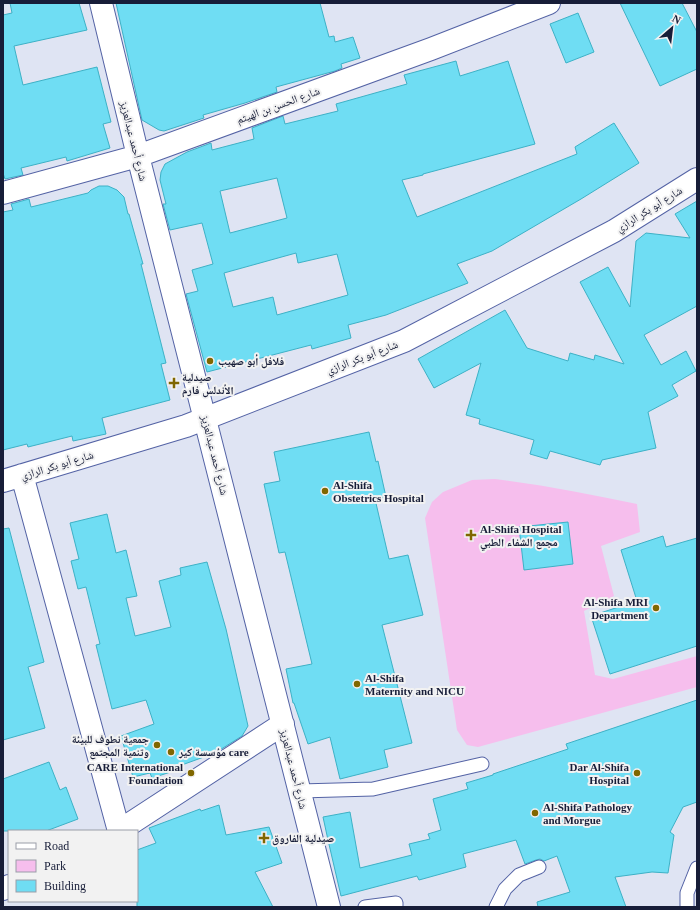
<svg xmlns="http://www.w3.org/2000/svg" width="700" height="910" viewBox="0 0 700 910" font-family="'Times New Roman','Noto Naskh Arabic',serif">
	<style>
		.green { fill: #f6beed }
		.building { fill: #6fddf3; stroke: #3db1c6; fill-rule: evenodd }
		.lines { fill: none; stroke-linecap: round; stroke-linejoin: round }
		.service-casing { stroke: #5463a5; stroke-width: 15 }
		.minor-casing { stroke: #5463a5; stroke-width: 24 }
		.service { stroke: #fff; stroke-width: 13 }
		.minor { stroke: #fff; stroke-width: 22 }
		.poi-dot { fill: #806700; stroke: #f2f2f2; stroke-width: 1.5 }
		.labels { text-anchor: middle; stroke-width: 4; stroke-linejoin: round; paint-order: stroke }
		.street-label { font-size: 11px; fill: #171d38; stroke: #f2f2f2 }
		.poi-label { font-size: 11px; font-weight: bold; fill: #171d38; stroke: #f2f2f2; text-anchor: start }
	</style>
	<rect width="100%" height="100%" fill="#dfe4f3"/>
	<path class="green" d="M 495,479 C 543,485 590,494 637,504 L 640,532 L 601,546 L 614,596 L 584,611 L 595,675 L 613,679 L 697,656 L 697,687 L 478,747 L 467,745 L 457,730 L 425,518 L 432,502 L 443,492 L 472,480 Z"/>
	<path class="building" d="M 10,3 L 79,3 L 87,30 L 14,46 L 23,85 L 97,67 L 111,122 L 103,124 L 110,148 L 67,161 L 66,157 L 21,168 L 23,175 L 5,179 L 3,173 L 3,15 L 12,13 Z
		M 116,3 L 320,3 L 329,37 L 334,36 L 335,42 L 353,37 L 360,58 L 341,64 L 342,68 L 335,71 L 276,87 L 277,92 L 245,103 L 203,115 L 204,118 L 164,131 L 159,130 L 142,120 Z
		M 620,3 L 682,3 L 697,32 L 697,69 L 660,86 Z
		M 578,13 L 594,52 L 566,63 L 550,24 Z
		M 456,61 L 460,76 L 508,61 L 535,144 L 423,174 L 423,175 L 402,180 L 417,217 L 577,154 L 575,147 L 614,123 L 639,163 L 581,199 L 492,251 L 457,264 L 468,283 L 386,315 L 348,325 L 351,338 L 312,349 L 311,345 L 207,372 L 186,294 L 198,291 L 192,270 L 213,264 L 202,223 L 170,230 L 163,204 L 166,204 L 160,180 L 161,172 L 165,164 L 187,152 L 211,143 L 212,150 L 254,139 L 252,128 L 283,116 L 285,124 L 338,111 L 336,104 L 407,84 L 404,75 ZM 277,178 L 287,218 L 230,233 L 220,191 ZM 296,253 L 298,263 L 337,254 L 348,295 L 277,315 L 273,297 L 233,307 L 224,273 Z
		M 99,186 L 108,186 L 117,190 L 124,197 L 128,214 L 129,214 L 143,264 L 141,264 L 166,363 L 161,364 L 170,400 L 102,418 L 106,434 L 73,441 L 72,436 L 28,447 L 27,444 L 3,450 L 3,212 L 13,210 L 11,204 L 29,199 L 31,207 L 88,193 L 91,190 Z
		M 697,201 L 697,306 L 644,335 L 661,365 L 686,351 L 696,371 L 672,385 L 678,396 L 648,412 L 656,448 L 602,460 L 600,465 L 550,451 L 547,459 L 530,454 L 534,440 L 479,424 L 480,419 L 466,415 L 481,363 L 434,388 L 418,359 L 505,310 L 527,348 L 568,361 L 570,353 L 594,360 L 595,355 L 624,364 L 580,282 L 608,267 L 630,307 L 636,241 L 646,233 L 690,238 L 675,214 Z
		M 369,432 L 376,462 L 378,461 L 386,497 L 375,499 L 389,559 L 408,555 L 423,615 L 382,625 L 412,743 L 384,750 L 388,767 L 340,779 L 330,737 L 308,744 L 294,703 L 293,703 L 286,669 L 312,664 L 285,552 L 279,553 L 264,484 L 280,481 L 274,452 Z
		M 107,514 L 116,553 L 126,550 L 137,596 L 126,598 L 135,636 L 171,627 L 159,581 L 181,575 L 180,568 L 207,562 L 226,629 L 248,726 L 242,736 L 215,753 L 179,766 L 180,769 L 152,778 L 150,773 L 133,777 L 121,736 L 154,724 L 146,700 L 112,709 L 96,645 L 100,644 L 86,587 L 78,589 L 71,561 L 79,559 L 70,523 Z
		M 568,522 L 573,564 L 524,570 L 519,527 Z
		M 9,528 L 44,662 L 28,667 L 45,728 L 3,740 L 3,529 Z
		M 663,536 L 666,547 L 697,538 L 697,646 L 610,674 L 591,616 L 637,601 L 621,550 Z
		M 697,700 L 697,802 L 683,807 L 670,832 L 674,835 L 668,873 L 652,872 L 615,877 L 626,907 L 538,907 L 537,902 L 570,892 L 557,856 L 544,861 L 540,859 L 536,860 L 525,864 L 516,840 L 463,854 L 466,867 L 419,880 L 417,876 L 341,896 L 328,840 L 323,817 L 350,812 L 360,868 L 412,855 L 409,844 L 430,839 L 428,834 L 441,830 L 433,799 L 468,789 L 466,783 L 493,775 L 493,774 L 568,749 L 566,744 Z
		M 49,762 L 60,790 L 66,787 L 78,819 L 46,831 L 3,831 L 3,779 Z
		M 219,805 L 226,835 L 269,827 L 282,863 L 255,872 L 273,907 L 137,907 L 137,850 L 156,843 L 149,828 L 200,809 L 201,811 Z"/>
	<g class="lines">
		<g class="service-casing">
			<path id="service" d="M 300,791 L 373,789 L 482,764
				M 365,907 L 396,903 L 396,907
				M 496,907 L 505,889 L 519,875 L 539,867
				M 687,907 L 687,893 L 697,868"/>
		</g>
		<g class="minor-casing">
			<path id="minor" d="M 101,3 L 138,156 L 329,907
				M 3,193 L 138,156 L 431,49 L 549,3
				M 22,475 L 119,831 L 118,831
				M 3,481 L 186,426 L 404,341 L 614,231 L 697,179
				M 119,831 L 283,724
				M 3,889 L 9,886"/>
		</g>
		<use href="#service" class="service"/>
		<use href="#minor" class="minor"/>
	</g>
	<g class="poi-dot">
		<circle cx="210" cy="361" r="4"/>
		<path d="M172 377h4v4h4v4h-4v4h-4v-4h-4v-4h4z"/>
		<circle cx="325" cy="491" r="4"/>
		<path d="M469 529h4v4h4v4h-4v4h-4v-4h-4v-4h4z"/>
		<circle cx="656" cy="608" r="4"/>
		<circle cx="357" cy="684" r="4"/>
		<circle cx="157" cy="745" r="4"/>
		<circle cx="171" cy="752" r="4"/>
		<circle cx="191" cy="773" r="4"/>
		<circle cx="637" cy="773" r="4"/>
		<circle cx="535" cy="813" r="4"/>
		<path d="M262 832h4v4h4v4h-4v4h-4v-4h-4v-4h4z"/>
	</g>
	<g class="labels">
		<g class="street-label">
			<text transform="translate(278 105) rotate(-20)" y="4">شارع الحسن بن الهيثم</text>
			<text transform="translate(134 141) rotate(76)" y="4">شارع أحمد عبدالعزيز</text>
			<text transform="translate(649 209) rotate(-32)" y="4">شارع أبو بكر الرازي</text>
			<text transform="translate(362 357) rotate(-21)" y="4">شارع أبو بكر الرازي</text>
			<text transform="translate(215 455) rotate(76)" y="4">شارع أحمد عبدالعزيز</text>
			<text transform="translate(57 465) rotate(-17)" y="4">شارع أبو بكر الرازي</text>
			<text transform="translate(294 769) rotate(76)" y="4">شارع أحمد عبدالعزيز</text>
		</g>
		<g class="poi-label">
			<text x="218" y="365">فلافل أبو صهيب</text>
			<text x="182" y="381">صيدلية<tspan x="182" dy="13">الأندلس فارم</tspan></text>
			<text x="333" y="489">Al-Shifa<tspan x="333" dy="13">Obstetrics Hospital</tspan></text>
			<text x="480" y="533">Al-Shifa Hospital<tspan x="480" dy="13">مجمع الشفاء الطبي</tspan></text>
			<text x="648" y="606" text-anchor="end">Al-Shifa MRI<tspan x="648" dy="13">Department</tspan></text>
			<text x="365" y="682">Al-Shifa<tspan x="365" dy="13">Maternity and NICU</tspan></text>
			<text x="149" y="743" text-anchor="end">جمعية نطوف للبيئة<tspan x="149" dy="13">وتنمية المجتمع</tspan></text>
			<text x="179" y="756">مؤسسة كير care</text>
			<text x="183" y="771" text-anchor="end">CARE International<tspan x="183" dy="13">Foundation</tspan></text>
			<text x="629" y="771" text-anchor="end">Dar Al-Shifa<tspan x="629" dy="13">Hospital</tspan></text>
			<text x="543" y="811">Al-Shifa Pathology<tspan x="543" dy="13">and Morgue</tspan></text>
			<text x="272" y="842">صيدلية الفاروق</text>
		</g>
	</g>
	<rect width="700" height="910" fill="none" stroke="#171d38" stroke-width="8"/>
	<rect x="8" y="830" width="130" height="72" fill="#f2f2f2" stroke="#9a9da8"/>
	<rect x="16" y="843" width="20" height="6" fill="#ffffff" stroke="#9a9da8"/>
	<text x="44" y="850" font-size="12" fill="#171d38">Road</text>
	<rect x="16" y="860" width="20" height="12" fill="#f6beed" stroke="#9a9da8"/>
	<text x="44" y="870" font-size="12" fill="#171d38">Park</text>
	<rect x="16" y="880" width="20" height="12" fill="#6fddf3" stroke="#9a9da8"/>
	<text x="44" y="890" font-size="12" fill="#171d38">Building</text>
	<g transform="translate(672 28) rotate(28)" stroke="#f2f2f2" stroke-width="3" paint-order="stroke">
	<path d="M0-3L7 15L0 10L-7 15Z" fill="#171d38"/>
	<text y="-6" font-size="11" font-weight="bold" text-anchor="middle" fill="#171d38">N</text>
	</g>
</svg>
